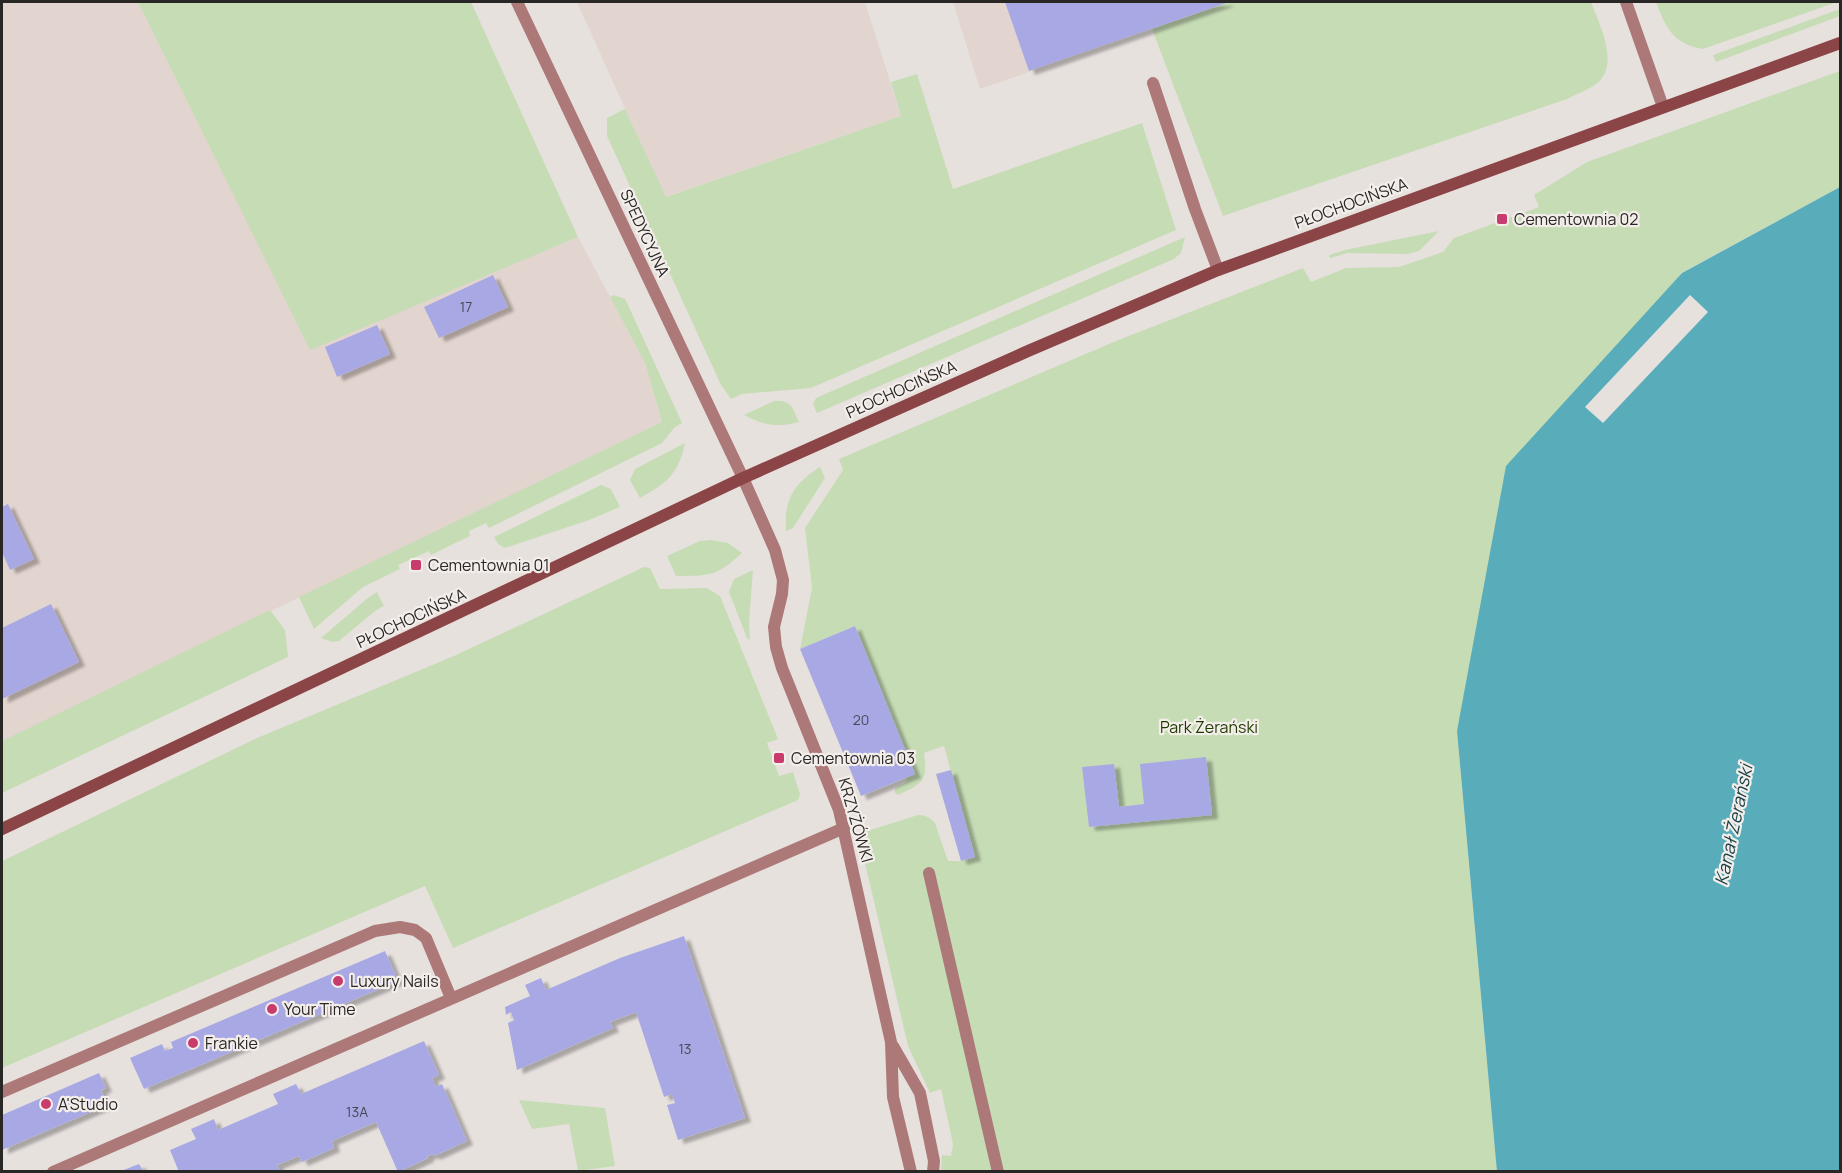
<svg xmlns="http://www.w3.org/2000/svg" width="1842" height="1173" viewBox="0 0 1842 1173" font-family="Manrope,sans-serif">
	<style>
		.built { fill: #e2d4ce }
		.green { fill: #c6dcb5 }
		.water { fill: #59adba }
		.pier { fill: #e7e1de }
		.building { fill: #a8a9e4; filter: url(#shadow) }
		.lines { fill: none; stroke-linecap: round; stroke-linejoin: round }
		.service { stroke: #ac7978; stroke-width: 12 }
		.pedestrian { stroke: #ac7978; stroke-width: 12 }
		.minor { stroke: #ac7978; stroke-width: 12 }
		.secondary { stroke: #8c4547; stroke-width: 12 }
		.poi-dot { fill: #c83b6d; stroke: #f4eeeb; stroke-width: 2 }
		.labels { text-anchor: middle; stroke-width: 4.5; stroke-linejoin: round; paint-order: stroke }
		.number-label { font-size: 14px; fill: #494856 }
		.street-label { font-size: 16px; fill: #292726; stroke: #f4eeeb }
		.poi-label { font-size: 16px; fill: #292726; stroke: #f4eeeb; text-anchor: start }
		.park-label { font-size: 16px; fill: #1f3b00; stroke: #f4eeeb }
		.water-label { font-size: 18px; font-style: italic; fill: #163f45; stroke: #f4eeeb }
	</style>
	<defs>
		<filter id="shadow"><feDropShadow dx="6" dy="4" stdDeviation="1.5" flood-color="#0004"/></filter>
	</defs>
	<rect width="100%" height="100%" fill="#e7e1de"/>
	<path class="built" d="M 2,2 L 138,2 L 310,349 L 578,237 L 645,363 L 662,422 L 2,741 Z
		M 577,2 L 865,2 L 901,116 L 665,197 Z
		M 953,2 L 1230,2 L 980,89 Z"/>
	<path class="green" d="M 138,2 L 471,2 L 578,237 L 310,350 Z
		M 1230,2 L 1591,2 C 1599,23 1621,66 1596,84 C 1588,90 1576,94 1567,99 L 1223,216 L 1152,29 Z
		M 1656,2 L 1837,2 L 1703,49 C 1674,45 1665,27 1656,2 Z
		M 1840,9 L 1840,16 L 1716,62 L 1713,55 Z
		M 1840,71 L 1840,187 L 1681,273 L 1457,731 L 1497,1171 L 941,1171 L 942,1155 L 951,1156 L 953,1144 L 941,1089 L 930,1093 L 908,1046 L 860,842 L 864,832 L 918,815 C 925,815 930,817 935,823 L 948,861 L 961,861 L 974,857 L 944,746 L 924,753 C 928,780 923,784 898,795 L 895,793 L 895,788 L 907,782 L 905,778 L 914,774 L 855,626 L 800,649 L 812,588 L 805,528 L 843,470 L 839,459 L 1116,341 L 1303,268 L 1311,282 L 1346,268 L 1399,267 L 1443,252 L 1454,238 L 1539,207 L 1534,195 L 1587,162 Z
		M 917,74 L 953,189 L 1142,123 L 1176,230 L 811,388 L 742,394 L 731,399 L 721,385 L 607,136 L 607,118 L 625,109 L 666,197 L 901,116 L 891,82 Z
		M 1439,231 L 1419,251 L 1407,254 L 1348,253 L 1330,258 L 1329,255 L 1345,250 Z
		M 1185,237 L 1181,253 L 1174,259 L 817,413 L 813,404 L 816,398 Z
		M 614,295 L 625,299 L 628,305 L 682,423 L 674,428 L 662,443 L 489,528 L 486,523 L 469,531 L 470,536 L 431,555 L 429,551 L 398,565 L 400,569 L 363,587 L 314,629 L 299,597 L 662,422 L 645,363 L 610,297 Z
		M 774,401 C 792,400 792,407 799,422 C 779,428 762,425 744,415 Z
		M 685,443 C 678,475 667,483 640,498 L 630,480 L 635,469 Z
		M 820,467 L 825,478 L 793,528 L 786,531 C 784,500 793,484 820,467 Z
		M 601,485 L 611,489 L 620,507 L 589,520 L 505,548 L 498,544 L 494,537 Z
		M 711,540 L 728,543 L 742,553 C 717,576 710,576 676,576 L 667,556 L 700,541 Z
		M 644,567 L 650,568 L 660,589 L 707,588 L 720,596 L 778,739 L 767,743 L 779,776 L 793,772 L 800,794 L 798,800 L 453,948 L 425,886 L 2,1068 L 2,861 L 257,738 L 454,656 Z
		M 753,570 L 749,623 L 750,640 L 747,638 L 729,592 L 734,579 Z
		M 377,592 L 384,606 L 375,611 L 339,641 L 333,642 L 321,638 L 369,597 Z
		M 270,610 L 285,630 L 288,657 L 2,793 L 2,741 Z
		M 519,1100 L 605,1108 L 615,1166 L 578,1171 L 569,1124 L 532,1129 Z"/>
	<path class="water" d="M 1840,187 L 1840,1171 L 1497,1172 L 1457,731 L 1506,466 L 1682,273 Z"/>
	<path class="pier" d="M 1690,295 L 1708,312 L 1603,423 L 1585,407 Z"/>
	<path class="building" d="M 1005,2 L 1229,2 L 1029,71 Z
		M 493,275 L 508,307 L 439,338 L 424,307 Z
		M 377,325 L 390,354 L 337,377 L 325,347 Z
		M 8,504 L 34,559 L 10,570 L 2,552 L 2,507 Z
		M 51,604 L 79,662 L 2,699 L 2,628 Z
		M 855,626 L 915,774 L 861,796 L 800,649 Z
		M 1206,757 L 1212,815 L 1089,827 L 1082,767 L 1114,764 L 1119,807 L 1144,804 L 1140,764 Z
		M 951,770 L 975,857 L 961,861 L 936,774 Z
		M 684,936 L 745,1118 L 678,1140 L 667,1105 L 675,1103 L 672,1094 L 664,1097 L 636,1012 L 610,1022 L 613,1028 L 517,1070 L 508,1023 L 514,1020 L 511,1012 L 506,1015 L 505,1007 L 530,996 L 525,985 L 541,978 L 546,990 L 620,958 Z
		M 385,951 L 398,981 L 144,1089 L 130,1058 L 162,1044 L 165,1051 L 173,1048 L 171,1042 Z
		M 424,1041 L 439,1075 L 432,1078 L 434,1083 L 436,1087 L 442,1084 L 467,1141 L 434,1156 L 433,1154 L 427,1156 L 428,1158 L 398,1172 L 376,1122 L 332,1141 L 334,1148 L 302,1162 L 299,1156 L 277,1165 L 280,1172 L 179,1172 L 170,1150 L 196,1139 L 191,1129 L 214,1119 L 218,1130 L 278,1104 L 273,1094 L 296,1084 L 301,1094 Z
		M 99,1073 L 106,1088 L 101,1090 L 107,1105 L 2,1150 L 2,1115 Z
		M 139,1164 L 143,1171 L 121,1171 Z"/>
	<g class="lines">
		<path class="service" d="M 1626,2 L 1663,107
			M 1153,83 L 1195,209 L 1218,270
			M 2,1092 L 375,931 L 400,927 L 415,930 L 426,938 L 451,998
			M 53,1172 L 844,828"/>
		<path class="pedestrian" d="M 929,873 L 998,1172"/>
		<path class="minor" d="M 517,2 L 743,478 L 775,550 L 783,580 L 782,594 L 774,627 L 776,647 L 782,668 L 839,810 L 891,1042 L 893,1097 L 911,1172
			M 893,1046 L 920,1093 L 934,1161 L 933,1172"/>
		<path class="secondary" d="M 2,829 L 743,478 L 1028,351 L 1218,270 L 1840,43"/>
	</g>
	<g class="poi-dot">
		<rect x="1496" y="213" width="12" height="12" rx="3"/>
		<rect x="410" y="559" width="12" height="12" rx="3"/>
		<rect x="773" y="752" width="12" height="12" rx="3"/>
		<circle cx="338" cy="981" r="6"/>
		<circle cx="272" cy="1009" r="6"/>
		<circle cx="193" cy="1043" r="6"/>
		<circle cx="46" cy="1104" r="6"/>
	</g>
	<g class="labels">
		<g class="number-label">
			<text x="466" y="312">17</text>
			<text x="861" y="725">20</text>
			<text x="685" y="1054">13</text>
			<text x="357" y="1117">13A</text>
		</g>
		<g class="street-label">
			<text transform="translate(1351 203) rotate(-20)" y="6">PŁOCHOCIŃSKA</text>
			<text transform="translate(645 233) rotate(65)" y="6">SPEDYCYJNA</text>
			<text transform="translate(901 389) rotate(-24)" y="6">PŁOCHOCIŃSKA</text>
			<text transform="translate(411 618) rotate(-25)" y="6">PŁOCHOCIŃSKA</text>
			<text transform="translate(856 820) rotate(74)" y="6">KRZYŻÓWKI</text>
		</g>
		<g class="poi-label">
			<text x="1514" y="225">Cementownia 02</text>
			<text x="428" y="571">Cementownia 01</text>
			<text x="791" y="764">Cementownia 03</text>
			<text x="350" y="987">Luxury Nails</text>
			<text x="284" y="1015">Your Time</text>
			<text x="205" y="1049">Frankie</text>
			<text x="58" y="1110">A'Studio</text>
		</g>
		<g class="park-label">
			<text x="1209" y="733">Park Żerański</text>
		</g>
		<g class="water-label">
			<text transform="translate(1734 825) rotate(-78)" y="6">Kanał Żerański</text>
		</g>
	</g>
	<rect width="1842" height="1173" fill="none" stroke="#292726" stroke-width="6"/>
</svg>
